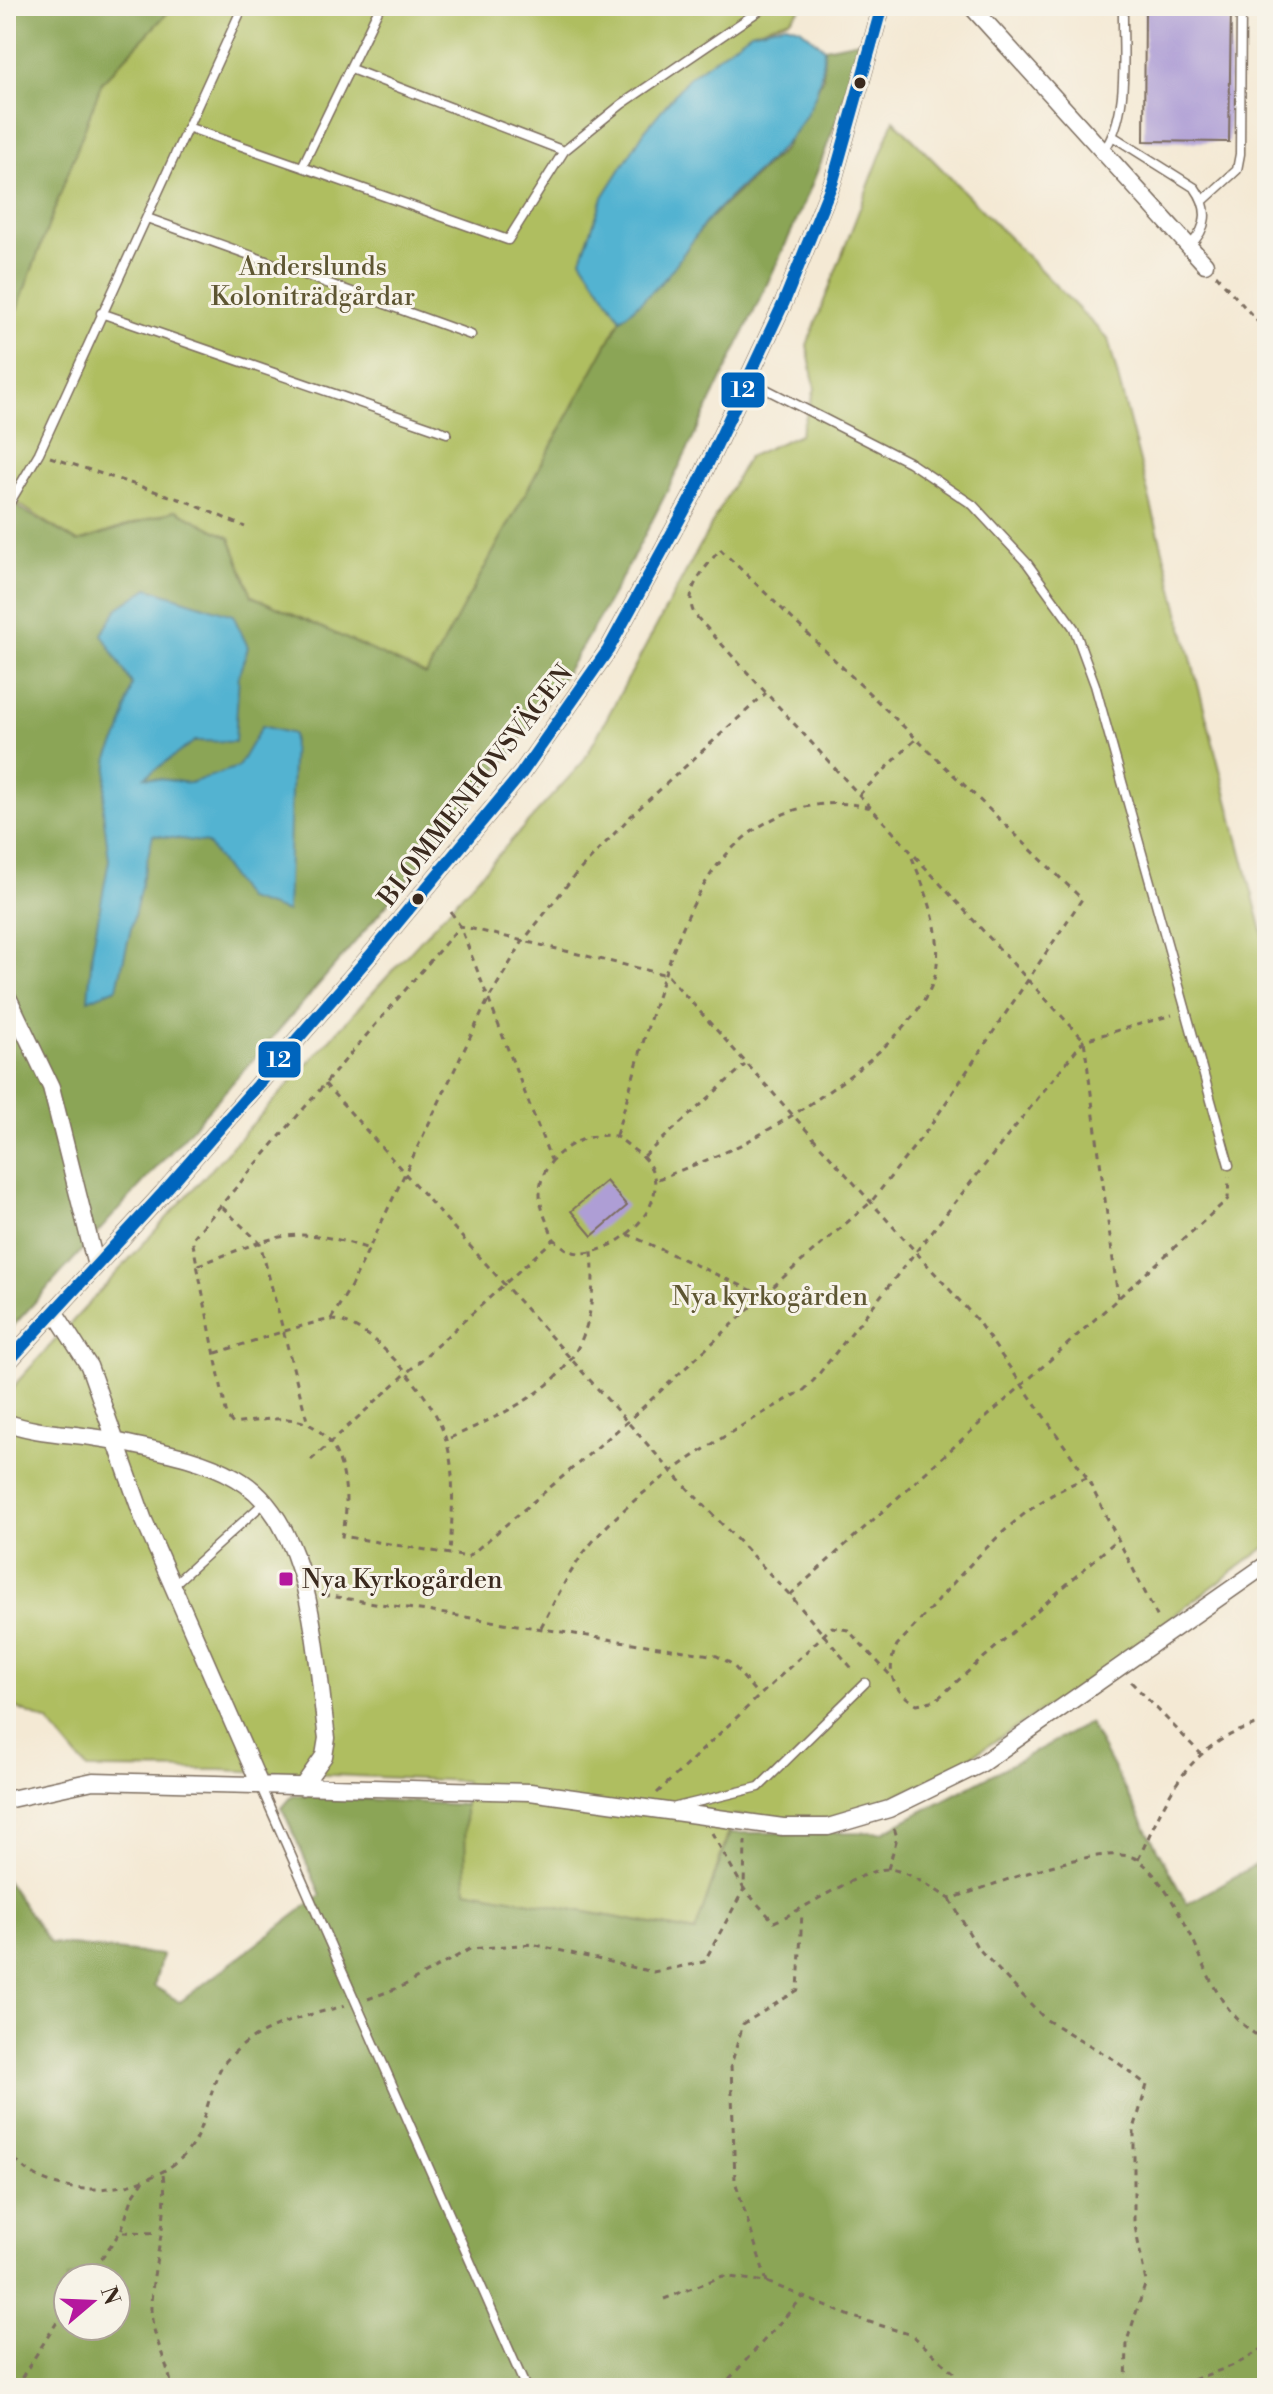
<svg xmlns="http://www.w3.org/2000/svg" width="1273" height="2394" viewBox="0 0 1273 2394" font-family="'Libre Bodoni',serif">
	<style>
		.green { fill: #afbe61; stroke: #757440; stroke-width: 2 }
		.forest { fill: #8ba557; stroke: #63683a; stroke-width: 2; fill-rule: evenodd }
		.water { fill: #53b3d1; stroke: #476e78; stroke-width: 2 }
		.building { fill: #ae9ed5 }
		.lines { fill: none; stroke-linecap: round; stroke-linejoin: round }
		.lane-casing { stroke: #7c6d5e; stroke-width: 11 }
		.street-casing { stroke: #7c6d5e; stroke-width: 19 }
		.path { stroke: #7c6d5e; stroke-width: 3; stroke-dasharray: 6 6; stroke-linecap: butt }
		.lane { stroke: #fff; stroke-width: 8 }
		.street { stroke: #fff; stroke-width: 16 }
		.bus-1-casing { stroke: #f7f3e8; stroke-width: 18 }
		.bus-1 { stroke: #0065bd; stroke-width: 12 }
		.bus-dot { fill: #3b2a1e; stroke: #f7f3e8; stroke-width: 3 }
		.poi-dot { fill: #b5179e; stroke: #f7f3e8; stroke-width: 3 }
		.labels { text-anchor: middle; stroke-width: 6; stroke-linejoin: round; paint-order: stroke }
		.park-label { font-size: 26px; fill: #5e5632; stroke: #f7f3e8 }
		.street-label { font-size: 26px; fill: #3b2a1e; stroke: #f7f3e8 }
		.poi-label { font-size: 26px; fill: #3b2a1e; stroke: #f7f3e8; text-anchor: start }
		.line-badge { stroke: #f7f3e8; stroke-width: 3 }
		.badge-label { font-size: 22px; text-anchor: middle; font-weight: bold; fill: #fff }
	</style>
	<rect width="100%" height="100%" fill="#f7f3e8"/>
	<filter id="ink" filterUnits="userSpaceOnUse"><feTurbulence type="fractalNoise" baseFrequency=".0125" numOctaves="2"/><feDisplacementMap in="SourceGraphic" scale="16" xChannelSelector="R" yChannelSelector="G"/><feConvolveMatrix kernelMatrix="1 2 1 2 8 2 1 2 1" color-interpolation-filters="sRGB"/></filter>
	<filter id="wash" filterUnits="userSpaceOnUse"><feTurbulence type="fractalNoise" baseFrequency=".006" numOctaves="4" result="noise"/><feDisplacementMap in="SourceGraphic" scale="32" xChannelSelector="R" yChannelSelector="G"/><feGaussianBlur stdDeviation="1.8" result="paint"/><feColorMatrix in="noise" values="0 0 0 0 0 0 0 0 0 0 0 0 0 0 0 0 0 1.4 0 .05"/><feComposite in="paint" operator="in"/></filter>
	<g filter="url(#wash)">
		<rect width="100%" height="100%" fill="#f4e9d4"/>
		<path class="green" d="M 174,6 L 803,6 L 791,19 L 751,32 L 581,259 L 621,319 L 426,675 L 252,596 L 230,538 L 176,510 L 78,542 L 6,496 L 6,339 L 102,82 Z
			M 894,120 L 1108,339 L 1267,950 L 1267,1546 L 1078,1687 L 938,1778 L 847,1815 L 817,1822 L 734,1815 L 696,1932 L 465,1890 L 465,1781 L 220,1770 L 87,1769 L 48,1722 L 6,1703 L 6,1402 L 17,1382 L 583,762 L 748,457 L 800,434 L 815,389 L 807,345 Z"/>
		<path class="forest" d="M 6,6 L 174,6 L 102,82 L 6,339 Z
			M 859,41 C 836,145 783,251 737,347 C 677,473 618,598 539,713 C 495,778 442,838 392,898 C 268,1047 136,1190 6,1334 L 6,496 L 21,509 L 78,542 L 176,510 L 230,538 L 252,596 L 426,675 L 621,319 L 665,278 L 707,221 L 784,149 L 823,78 L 824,48 Z
			M 1089,1723 L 1187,1904 L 1267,1858 L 1267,2388 L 6,2388 L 6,1880 L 50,1943 L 162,1955 L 154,1986 L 180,2002 L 321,1895 L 282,1808 L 293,1795 L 465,1805 L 466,1890 L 695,1932 L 730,1833 L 883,1832 ZM 68,2278 L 116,2278 L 116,2326 L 68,2326 Z"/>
		<path class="water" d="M 786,24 L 800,28 L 824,48 C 822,135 756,164 706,222 C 692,239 681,259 666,277 C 653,292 636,306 621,319 L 581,259 L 603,197 L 645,130 L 688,78 L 751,32 Z
			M 148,588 L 233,615 L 248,647 L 239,674 L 235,742 L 195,741 L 145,777 L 190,783 L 238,767 L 262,726 L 293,734 L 287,912 L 246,899 L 207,843 L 153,835 L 117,988 L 88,1000 L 92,951 L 109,860 L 103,811 L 109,755 L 121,732 L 132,684 L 102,634 L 118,608 Z"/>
		<g id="blocks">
			<path class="building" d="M 1145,6 L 1231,6 L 1229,142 L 1144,141 Z
				M 606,1181 L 627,1206 L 592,1236 L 571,1211 Z"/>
		</g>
	</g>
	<g filter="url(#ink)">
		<use href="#blocks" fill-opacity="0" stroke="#7c6d5e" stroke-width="2"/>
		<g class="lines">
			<g class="lane-casing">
				<path id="lane" d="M 351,69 L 564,151
					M 190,128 L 302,167 L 380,6
					M 1114,137 L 1195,188 C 1210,209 1208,229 1189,246
					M 1103,152 C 1131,113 1122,52 1123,6
					M 302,167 L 508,240 L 564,151 L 622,104 L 766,6
					M 1204,200 L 1237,170 L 1240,154 L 1241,6
					M 147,218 L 471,335
					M 101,313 L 447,433
					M 748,380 L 909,462 L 973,505 L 1027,563 L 1074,628 L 1095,685 L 1229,1165
					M 6,509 L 39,453 L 243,6
					M 173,1585 L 266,1501
					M 260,1785 L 526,2388
					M 676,1807 L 759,1787 L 865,1683"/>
			</g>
			<g class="street-casing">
				<path id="street" d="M 971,6 L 1205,264
					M 6,993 L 51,1087 L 96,1266
					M 54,1311 L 89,1366 L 143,1518 L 260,1785
					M 6,1364 L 163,1193 L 369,957 L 521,774 L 608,650 L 695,491 L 784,302 L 833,181 L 882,6
					M 6,1422 C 38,1435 80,1433 114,1441 C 154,1450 200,1457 236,1478 C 315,1523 315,1658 327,1738 L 324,1756 L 302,1787
					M 6,1800 L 93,1781 L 530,1792 L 783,1827 L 828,1827 L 889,1809 L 981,1764 L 1267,1564"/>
			</g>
			<path class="path" d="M 1216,275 L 1267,332
				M 50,457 L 188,502 L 245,527
				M 859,795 L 916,739
				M 451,912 L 460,926 L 551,1160
				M 325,1084 L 673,1473 L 790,1595 L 855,1672
				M 616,1135 C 640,1059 666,943 709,877 C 744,823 808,791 871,808
				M 644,1156 L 745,1065
				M 658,1179 C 688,1167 720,1156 748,1141 C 804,1111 932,1031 937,964 C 941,925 924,887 910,853
				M 222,1207 L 260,1243 L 308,1424
				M 627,1234 L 764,1296
				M 198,1265 C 273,1238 290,1222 369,1249
				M 1118,1298 L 1084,1040 L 1028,980 L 695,615 C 681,591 706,568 720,549 L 1082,899 L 931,1125 L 871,1202 L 787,1274 L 627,1422 L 468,1557 L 342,1536 C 351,1501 347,1442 308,1424 C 285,1414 257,1421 233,1424 L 227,1416 L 192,1239 L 460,926 L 667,975 L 976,1319 L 1087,1478 L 1159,1620
				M 331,1319 L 351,1286 L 488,1000 L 523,941 L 575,875 L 632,815 L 766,693
				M 216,1353 C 236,1347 319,1318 333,1320 C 355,1322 379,1343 394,1359 C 459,1429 455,1463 450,1555
				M 450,1438 C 546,1395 601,1368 592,1251
				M 311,1460 L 554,1239 C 548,1224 540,1210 540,1193 C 539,1159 581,1130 614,1136 C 620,1138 628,1145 634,1150 C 688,1187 626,1253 581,1253 C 569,1253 562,1246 554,1239
				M 1087,1478 C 1010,1506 953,1587 897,1645 C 885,1671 892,1691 917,1704 L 936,1700 L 1118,1539
				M 323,1595 L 717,1656 L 732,1664 L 758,1695
				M 790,1595 L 1228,1199 L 1229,1177
				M 541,1627 C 557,1597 572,1565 595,1539 C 646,1480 736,1428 804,1390 L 814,1380 L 1084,1040 L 1172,1015
				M 1131,1682 L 1201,1754
				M 657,1793 L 832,1627 L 848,1630 L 890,1675
				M 712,1833 L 744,1889 L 745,1841
				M 1138,1860 C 1169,1792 1188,1741 1267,1722
				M 888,1869 L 897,1838 L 894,1827
				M 950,1899 L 977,1947 L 1045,2019 L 1113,2059 L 1147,2085 L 1134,2129 L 1134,2221 L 1146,2282 L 1127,2341 L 1126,2388
				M 368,1999 L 403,1986 L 470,1949 L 532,1944 L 653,1972 L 704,1962 L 744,1889 L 774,1922 C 801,1911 864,1868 888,1869 C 904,1869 936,1890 950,1899 C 992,1886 1092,1845 1132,1857 C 1154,1863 1186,1923 1195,1944 C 1211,1982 1221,2009 1255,2034 L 1267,2032
				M 6,2151 C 15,2159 24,2169 34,2175 C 78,2203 168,2188 194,2142 C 205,2123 214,2073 225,2062 C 255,2027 303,2016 345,2006
				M 163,2175 C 170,2216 153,2261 151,2304 C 150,2335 167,2358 172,2388
				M 123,2232 L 159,2233
				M 87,2278 L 121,2231 L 133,2196 L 144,2180
				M 767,2282 L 735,2181 L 731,2065 L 743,2024 L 798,1990 L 802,1912
				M 664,2299 L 723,2276 L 767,2282 L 850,2316 L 912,2335 L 953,2372 L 957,2388
				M 15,2388 L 68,2305
				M 721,2388 L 803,2297
				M 1171,2388 L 1237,2364 L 1267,2346"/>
			<use href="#lane" class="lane"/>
			<use href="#street" class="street"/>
			<g class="bus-1-casing">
				<path id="bus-1" d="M 6,1364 L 163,1193 L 369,957 L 521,774 L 608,650 L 695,491 L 784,302 L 833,181 L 882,6"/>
			</g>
			<use href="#bus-1" class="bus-1"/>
		</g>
	</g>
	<g class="bus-dot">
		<circle cx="860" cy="83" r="7"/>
		<circle cx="418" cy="899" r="7"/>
	</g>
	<rect class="poi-dot" x="278" y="1571" width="16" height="16" rx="4"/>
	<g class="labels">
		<g class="park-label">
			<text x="313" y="275">Anderslunds<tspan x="313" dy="30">Koloniträdgårdar</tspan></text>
			<text x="770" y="1305">Nya kyrkogården</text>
		</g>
		<g class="street-label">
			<text transform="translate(475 785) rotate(-52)" y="9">BLOMMENHOVSVÄGEN</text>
		</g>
		<g class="poi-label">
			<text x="302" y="1588">Nya Kyrkogården</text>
		</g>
	</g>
	<g class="line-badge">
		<rect x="720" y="371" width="46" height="38" rx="8" fill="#0065bd"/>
		<rect x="257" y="1040" width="45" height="39" rx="8" fill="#0065bd"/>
	</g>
	<g class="badge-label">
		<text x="743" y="397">12</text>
		<text x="279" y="1067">12</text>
	</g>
	<rect width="1273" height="2394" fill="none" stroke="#f7f3e8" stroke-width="32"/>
	<g transform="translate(92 2302) rotate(71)"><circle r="38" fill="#f7f3e8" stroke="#aca397" stroke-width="2"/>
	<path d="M0-6L14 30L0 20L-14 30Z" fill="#b5179e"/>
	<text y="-12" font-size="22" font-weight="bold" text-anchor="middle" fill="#3b2a1e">N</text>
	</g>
</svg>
